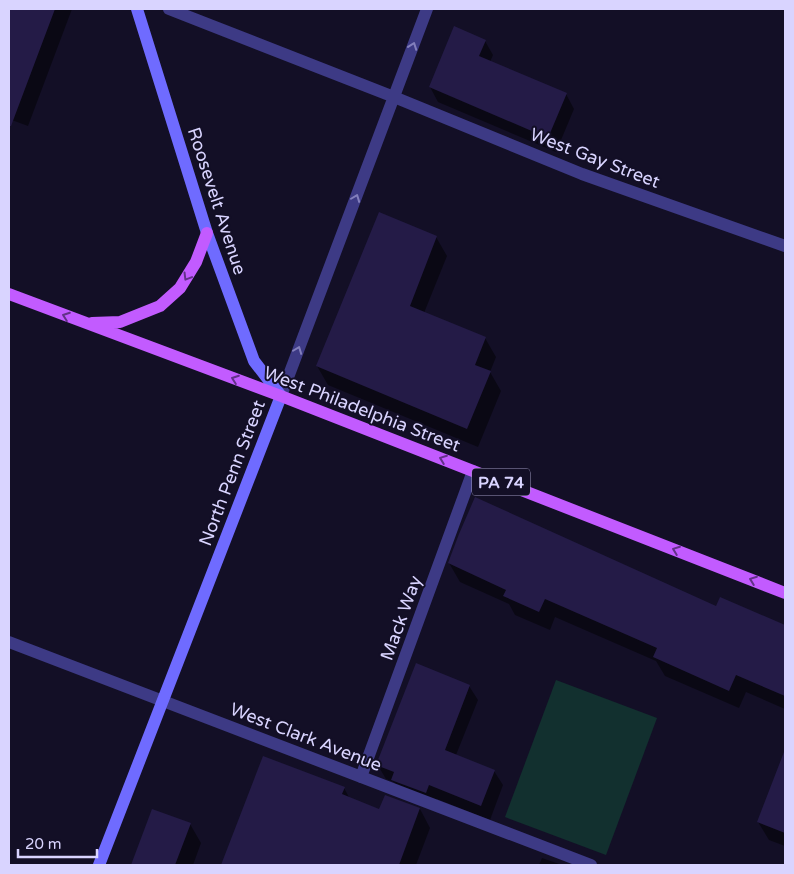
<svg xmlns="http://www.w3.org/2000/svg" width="794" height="874" viewBox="0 0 794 874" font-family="'Varela Round',sans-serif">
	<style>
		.green { fill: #12302f }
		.shadow { fill: #0007 }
		.building { fill: #241b47 }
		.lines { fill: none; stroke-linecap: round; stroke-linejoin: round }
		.minor { stroke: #3d3a85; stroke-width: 12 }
		.secondary { stroke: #6f6bff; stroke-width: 12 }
		.primary { stroke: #c25bff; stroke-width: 12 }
		.oneway { stroke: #837fbc }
		.oneway2 { stroke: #623188 }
		.labels { text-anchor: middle; stroke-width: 4; stroke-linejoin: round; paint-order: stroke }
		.shield { fill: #130f26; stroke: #9e99be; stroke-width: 1 }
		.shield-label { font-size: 16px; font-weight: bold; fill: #d9d4ff }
		.street-label { font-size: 18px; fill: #d9d4ff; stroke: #130f26 }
	</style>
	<rect width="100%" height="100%" fill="#130f26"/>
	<path class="green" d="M 556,680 L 657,718 L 606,855 L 505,817 Z"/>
	<path class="shadow" d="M 9,9 L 72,9 L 28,126 L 9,119 Z
		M 485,41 L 493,55 L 490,62 L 566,94 L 574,109 L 556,152 L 438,102 L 430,87 Z
		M 436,237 L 447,256 L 424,313 L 485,338 L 496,357 L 490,372 L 501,391 L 478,447 L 328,385 L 317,366 Z
		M 449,563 L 716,607 L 720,598 L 785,627 L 785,709 L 746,692 L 739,708 L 665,676 L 656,661 L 555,617 L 550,630 L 515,615 L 509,604 L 460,582 Z
		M 469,686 L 478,700 L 456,755 L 494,771 L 503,785 L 490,820 L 437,799 L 434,807 L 401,794 L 394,782 L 386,779 L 377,764 Z
		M 780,766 L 785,768 L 785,846 L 769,840 L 758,822 Z
		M 344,788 L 350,799 L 380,811 L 386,796 L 420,809 L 430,828 L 416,865 L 239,865 L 229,848 Z
		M 153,810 L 190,824 L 201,843 L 193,865 L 132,865 Z
		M 542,858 L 562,865 L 539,865 Z"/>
	<path class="building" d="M 9,9 L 55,9 L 11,126 L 9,126 Z
		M 454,26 L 486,40 L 479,56 L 567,93 L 548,138 L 429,87 Z
		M 379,212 L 437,236 L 410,306 L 486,337 L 475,365 L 491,371 L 467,429 L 316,366 Z
		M 475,497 L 716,606 L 720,597 L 785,625 L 785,696 L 736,675 L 729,691 L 653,657 L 657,648 L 545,599 L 539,612 L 503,596 L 506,590 L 448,563 L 459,534 Z
		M 416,663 L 470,685 L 445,750 L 495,770 L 481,806 L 429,785 L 426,793 L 391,780 L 394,772 L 376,765 Z
		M 784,752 L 785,753 L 785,833 L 757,822 Z
		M 263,756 L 345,787 L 342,794 L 379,809 L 385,795 L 420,808 L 399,865 L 221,865 Z
		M 152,809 L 191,823 L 175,865 L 131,865 Z"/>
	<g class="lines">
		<path class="minor" d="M 169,9 L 394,97 L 582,174 L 785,246
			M 281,396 L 427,9
			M 9,642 L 591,865
			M 361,777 L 473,471"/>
		<path class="secondary" d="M 99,865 L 281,396 L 254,361 L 207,233 L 137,9"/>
		<path class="primary" d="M 9,294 L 281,396 L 785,593
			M 92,323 L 120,322 L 160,306 L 180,288 L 196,262 L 207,233"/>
	</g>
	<defs><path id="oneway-chevron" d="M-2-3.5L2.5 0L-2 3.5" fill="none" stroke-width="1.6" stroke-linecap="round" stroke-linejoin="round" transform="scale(1.25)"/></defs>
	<g class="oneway">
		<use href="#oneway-chevron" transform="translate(413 46) rotate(-70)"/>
		<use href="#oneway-chevron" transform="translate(356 198) rotate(-69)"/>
		<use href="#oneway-chevron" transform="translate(298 350) rotate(-69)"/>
	</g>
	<g class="oneway2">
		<use href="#oneway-chevron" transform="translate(187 277) rotate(121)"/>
		<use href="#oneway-chevron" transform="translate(66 316) rotate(-160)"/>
		<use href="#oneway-chevron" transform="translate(235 379) rotate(-160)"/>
		<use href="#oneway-chevron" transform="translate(443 459) rotate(-159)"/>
		<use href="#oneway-chevron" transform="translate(676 550) rotate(-159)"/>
		<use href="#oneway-chevron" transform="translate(753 580) rotate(-159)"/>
	</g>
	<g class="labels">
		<rect class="shield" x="472" y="468.5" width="58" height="27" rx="4"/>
		<g class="shield-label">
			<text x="501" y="488">PA 74</text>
		</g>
		<g class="street-label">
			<text transform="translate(595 158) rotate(21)" y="6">West Gay Street</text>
			<text transform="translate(217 201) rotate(72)" y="6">Roosevelt Avenue</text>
			<text transform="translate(362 409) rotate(21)" y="6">West Philadelphia Street</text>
			<text transform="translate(232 473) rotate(-69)" y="6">North Penn Street</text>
			<text transform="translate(401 618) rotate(-70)" y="6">Mack Way</text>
			<text transform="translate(306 737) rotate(21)" y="6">West Clark Avenue</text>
		</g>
	</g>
	<rect width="794" height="874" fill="none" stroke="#d9d4ff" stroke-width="20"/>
	<path d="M18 849v8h79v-8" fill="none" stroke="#d9d4ff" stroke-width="2.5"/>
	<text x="25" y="849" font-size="15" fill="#d9d4ff" stroke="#130f26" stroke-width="4" paint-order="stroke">20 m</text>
</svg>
